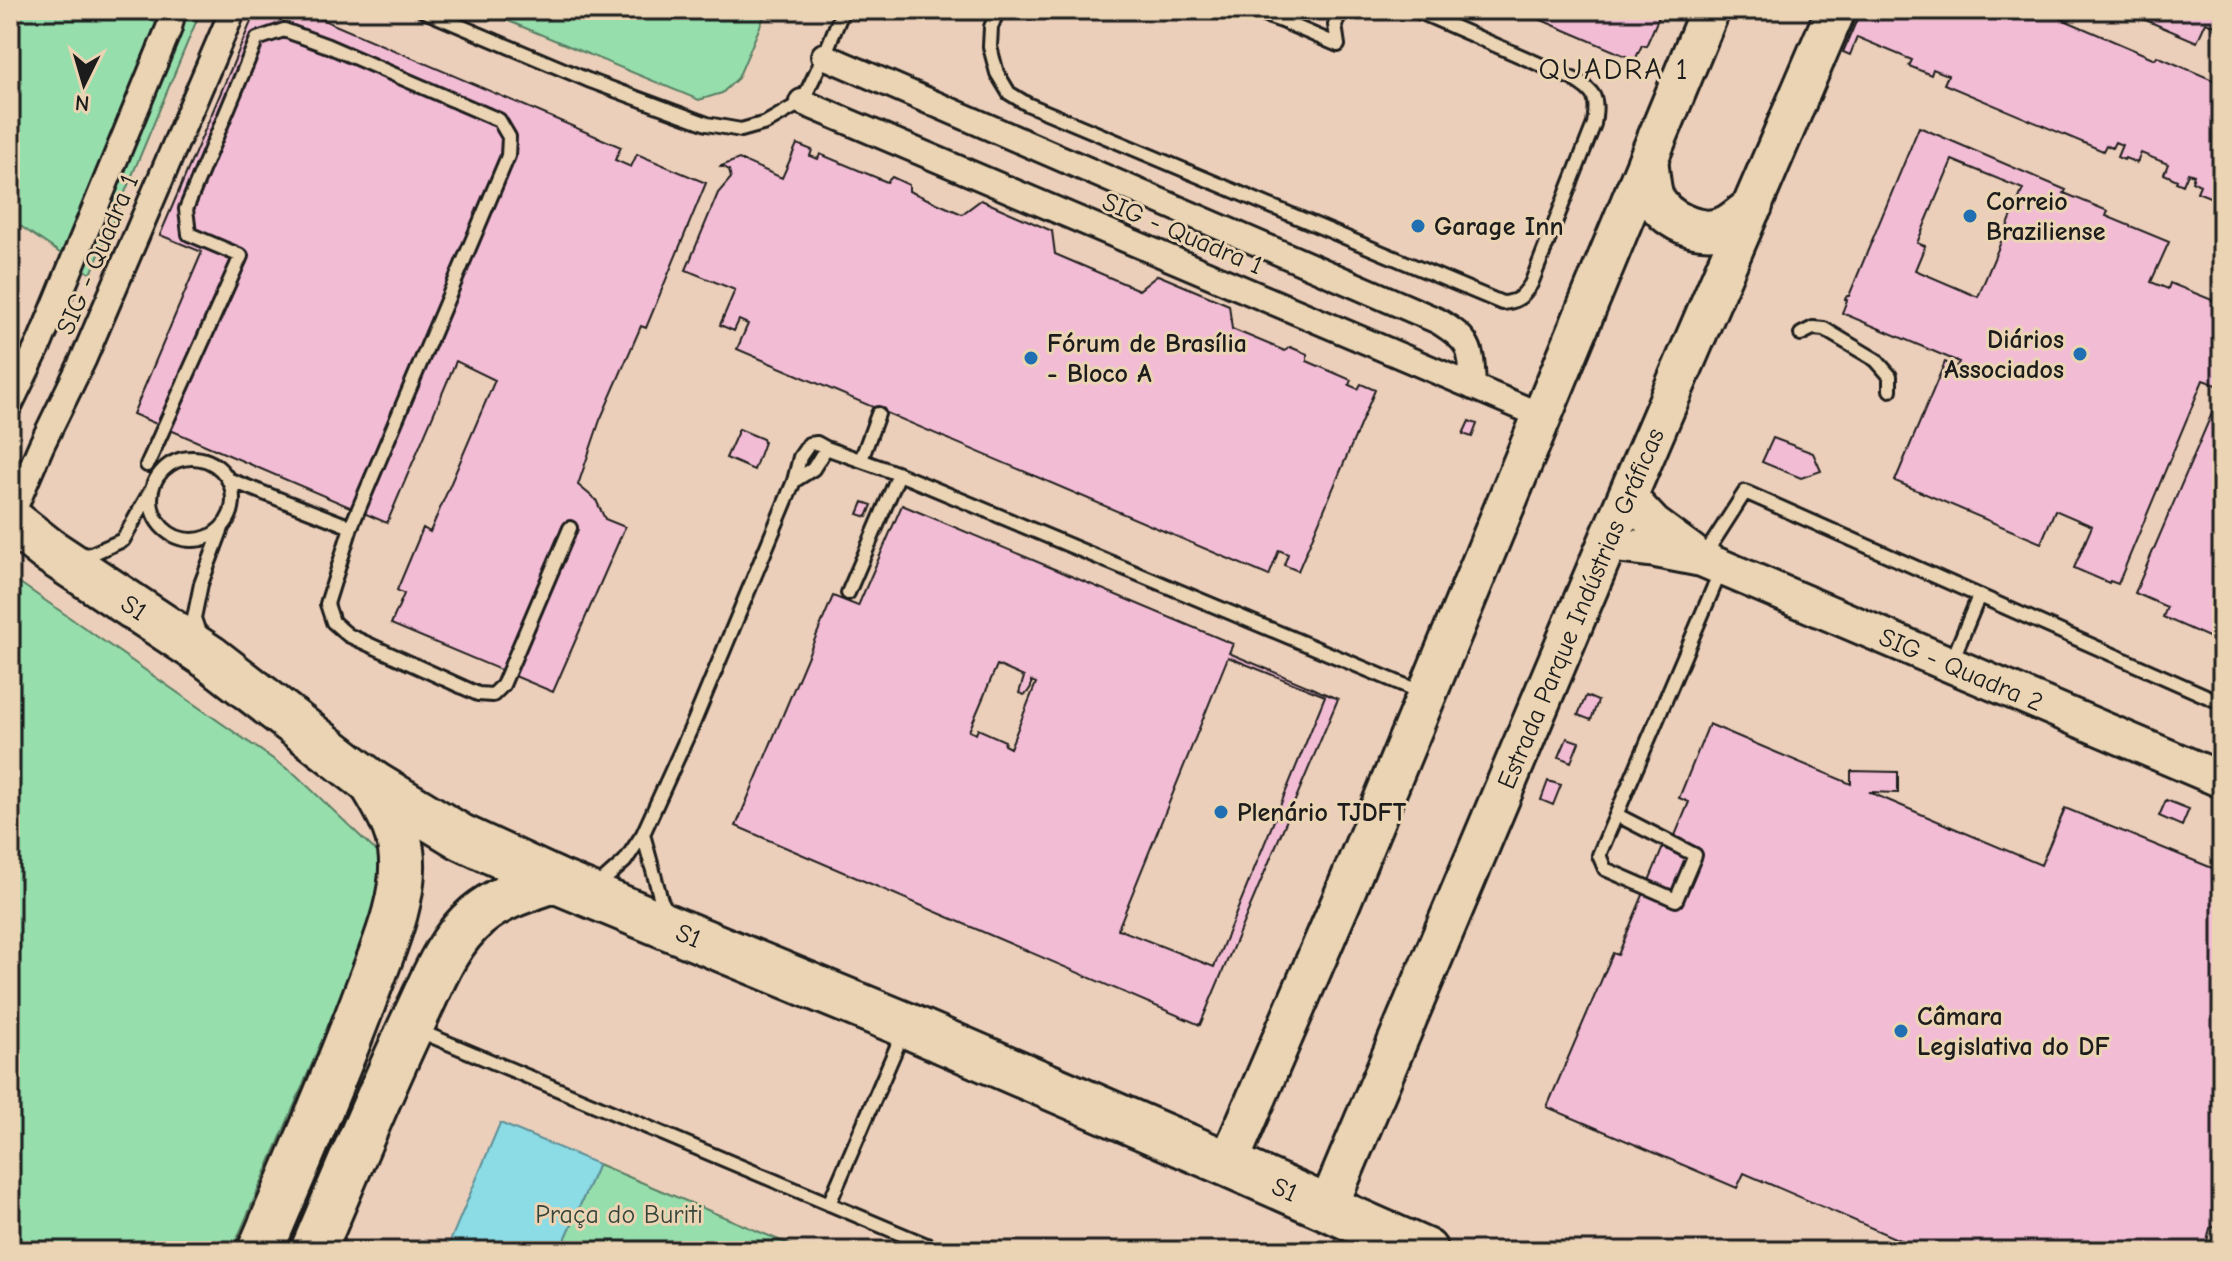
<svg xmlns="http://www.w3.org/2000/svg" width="2232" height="1261" viewBox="0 0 2232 1261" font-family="'Comic Neue',sans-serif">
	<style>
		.green { fill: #96dfad; stroke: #597e64; stroke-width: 2 }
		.water { fill: #8bdce5; stroke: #5f8f95; stroke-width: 2 }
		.building { fill: #f3bcd5; stroke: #1c1c1c; stroke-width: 2; fill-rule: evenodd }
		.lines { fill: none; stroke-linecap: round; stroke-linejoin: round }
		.lane-casing { stroke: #1c1c1c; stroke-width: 18 }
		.street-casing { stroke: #1c1c1c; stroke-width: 30 }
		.secondary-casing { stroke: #1c1c1c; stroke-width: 40 }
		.primary-casing { stroke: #1c1c1c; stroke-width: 44 }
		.highway-casing { stroke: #1c1c1c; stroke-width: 50 }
		.lane { stroke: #ead4b3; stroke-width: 12 }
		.street { stroke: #ead4b3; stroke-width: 24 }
		.secondary { stroke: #ead4b3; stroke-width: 34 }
		.primary { stroke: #ead4b3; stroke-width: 38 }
		.highway { stroke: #ead4b3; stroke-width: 44 }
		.poi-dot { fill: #1f6fb2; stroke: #ead4b3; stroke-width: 3 }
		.labels { text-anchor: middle; stroke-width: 6; stroke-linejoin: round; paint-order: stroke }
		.poi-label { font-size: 26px; font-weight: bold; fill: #1c1c1c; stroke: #ead4b3; text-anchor: start }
		.street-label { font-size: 26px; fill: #1c1c1c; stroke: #ead4b3 }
		.park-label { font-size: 26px; fill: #344339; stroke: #ead4b3 }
		.quarter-label { font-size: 30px; letter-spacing: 2px; fill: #1c1c1c; stroke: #ead4b3 }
	</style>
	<rect width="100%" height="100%" fill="#eccfba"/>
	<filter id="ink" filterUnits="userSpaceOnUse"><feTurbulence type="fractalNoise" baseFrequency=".0125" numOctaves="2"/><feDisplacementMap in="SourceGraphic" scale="16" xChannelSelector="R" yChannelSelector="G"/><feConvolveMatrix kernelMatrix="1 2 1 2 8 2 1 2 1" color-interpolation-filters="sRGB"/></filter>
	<g filter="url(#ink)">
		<path class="green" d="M 10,10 L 201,10 L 91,274 L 10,219 Z
			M 482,10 L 767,10 L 738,78 L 722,93 L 699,100 Z
			M 10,576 L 296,775 L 378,853 L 388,886 L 232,1251 L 10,1251 Z
			M 598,1164 L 805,1251 L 560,1251 Z"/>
		<path class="water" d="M 500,1123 L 598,1164 L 560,1251 L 446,1251 Z"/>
		<path class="building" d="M 256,10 L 300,10 L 621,147 L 615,160 L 631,167 L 637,154 L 706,183 L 646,328 L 641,326 L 600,420 L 578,485 L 596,500 L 605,519 L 625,527 L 553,692 L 391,624 L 404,594 L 397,590 L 423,528 L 430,532 L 495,380 L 456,361 L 387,523 L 133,414 L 202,252 L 160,235 Z
			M 1518,10 L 1662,10 L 1646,46 L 1642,45 L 1635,60 Z
			M 1861,10 L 2041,10 L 2155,59 L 2157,56 L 2220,83 L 2219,84 L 2222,86 L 2222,202 L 2197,192 L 2200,185 L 2192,181 L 2194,175 L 2188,173 L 2183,185 L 2176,182 L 2177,180 L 2164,174 L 2168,164 L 2141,153 L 2137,163 L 2125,158 L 2124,160 L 2117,157 L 2122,145 L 2115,142 L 2112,148 L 2106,145 L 2103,151 L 1944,84 L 1948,75 L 1933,69 L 1931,75 L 1909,66 L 1912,60 L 1857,37 L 1850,55 L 1843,52 Z
			M 2122,10 L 2222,10 L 2222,29 L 2206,22 L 2197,42 Z
			M 1919,127 L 2066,190 L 2064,193 L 2108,211 L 2106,216 L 2169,242 L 2151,282 L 2168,289 L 2170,283 L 2222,304 L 2222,387 L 2203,380 L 2118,584 L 2110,581 L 2109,583 L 2074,568 L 2092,526 L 2055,510 L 2041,543 L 1895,481 L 1945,362 L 1956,367 L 1959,362 L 1842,313 L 1847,300 L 1845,299 L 1847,296 L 1849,296 Z
			M 797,144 L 812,150 L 810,156 L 818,159 L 820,154 L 887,182 L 892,177 L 909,185 L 909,191 L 962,214 L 981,200 L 1052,231 L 1055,254 L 1139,290 L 1158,275 L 1229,305 L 1232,329 L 1285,351 L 1290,347 L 1307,354 L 1307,361 L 1351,380 L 1349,385 L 1358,389 L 1361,384 L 1375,390 L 1298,571 L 1284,565 L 1288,554 L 1279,550 L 1269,576 L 737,349 L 748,324 L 739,320 L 734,331 L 720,325 L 735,290 L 686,270 L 718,193 L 731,178 L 729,170 L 724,167 L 719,167 L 739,159 L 782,178 Z
			M 1952,160 L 2023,189 L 1978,297 L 1915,270 L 1925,246 L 1917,243 Z
			M 2218,399 L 2222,401 L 2222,633 L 2217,631 L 2213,639 L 2163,617 L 2167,607 L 2135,593 Z
			M 1469,421 L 1477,424 L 1472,437 L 1463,434 Z
			M 739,429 L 763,439 L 764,442 L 754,470 L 726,458 Z
			M 1773,438 L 1813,453 L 1821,471 L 1801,478 L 1762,462 Z
			M 863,502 L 872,505 L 867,517 L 858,514 Z
			M 902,505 L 1233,644 L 1229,653 L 1338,699 L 1200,1025 L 736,826 L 833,596 L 858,606 ZM 997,665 L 1024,677 L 1019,693 L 1024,695 L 1027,693 L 1031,687 L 1031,681 L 1036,683 L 1010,748 L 1004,745 L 1005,741 L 978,729 L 976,734 L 969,731 Z
			M 1228,657 L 1325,696 L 1214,967 L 1118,929 Z
			M 1586,696 L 1598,701 L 1591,720 L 1578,715 Z
			M 1709,724 L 1851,784 L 1851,771 L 1898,772 L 1898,793 L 1869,792 L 2041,865 L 2065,808 L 2222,872 L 2222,1225 L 2210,1228 L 2205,1251 L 1925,1251 L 1744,1173 L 1737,1188 L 1547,1107 L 1613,953 L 1618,955 L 1668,835 L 1674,838 L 1689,802 L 1679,798 Z
			M 1567,738 L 1579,742 L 1571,762 L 1559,757 Z
			M 1548,781 L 1561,785 L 1553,805 L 1541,800 Z
			M 2166,800 L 2189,809 L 2182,826 L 2159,816 Z"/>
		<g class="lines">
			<g class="lane-casing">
				<path id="lane" d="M 422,10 L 588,80 L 707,124 L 741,130 L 766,123 L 802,102 L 824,56 L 843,10
					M 998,10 L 991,27 L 990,47 L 997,73 L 1009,93 L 1027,104 L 1502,303 C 1518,302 1522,297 1531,284 L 1594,124 C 1598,97 1596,93 1573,79 L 1415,10
					M 1249,10 L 1282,21 L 1338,45
					M 1338,45 L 1335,25 L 1341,10
					M 1801,334 L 1813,328 L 1824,329 L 1876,360 L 1890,376 L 1890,390
					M151 499a41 41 0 1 1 82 0a41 41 0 1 1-82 0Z
					M 861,460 L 878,414
					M 147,465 L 241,256 L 189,234 L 186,209 L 257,39 L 284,30 L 328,46 L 499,120 L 509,137 L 508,156 L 351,527 L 230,480
					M 794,481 L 813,469 L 826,448
					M 351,527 L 327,604 L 333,622 L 348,635 L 478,694 L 493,695 L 503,685 L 570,528
					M 77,553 L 89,555 L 123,540 L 150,492
					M 1704,556 L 1745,492 L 2222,703
					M 848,593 L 899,474
					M 200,636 L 194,618 L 201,584 L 222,528
					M 1951,663 L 1979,596
					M 1617,815 L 1695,855 L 1676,900 L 1605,869 L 1599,855 L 1721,570
					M 643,834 L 661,900 L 668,914
					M 595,888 L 625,861 L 643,834 L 693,724 L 794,481 L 800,457 L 809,444 L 817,443 L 826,448 L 899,474 L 1423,693
					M 417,1030 L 941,1251
					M 829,1204 L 904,1030"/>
			</g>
			<g class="street-casing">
				<path id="street" d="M 824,56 L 1438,321 C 1472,342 1471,348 1473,387
					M 802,102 L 1542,416
					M 10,404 L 40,342 L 169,28 L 173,10
					M 10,518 L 41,446 L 83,360 L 233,10"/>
			</g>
			<g class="secondary-casing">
				<g id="secondary">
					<path d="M 1628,496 L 1654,524 L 1692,552"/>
					<path id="s1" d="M 1607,544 L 1656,550 L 1702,559 L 2222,780"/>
				</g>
			</g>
			<g class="primary-casing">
				<g id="primary">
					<path d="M 1648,160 C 1650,171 1650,186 1654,197 C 1663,219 1699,236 1722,227 C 1732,224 1744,212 1753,206"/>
					<path d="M 1228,1164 L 1341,902 L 1710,10"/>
					<path id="s2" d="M 1327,1209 L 1607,544 L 1836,10"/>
				</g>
			</g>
			<g class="highway-casing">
				<g id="highway">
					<path id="s3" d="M 10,520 L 48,550 L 209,657 L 372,783 L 461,837 L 554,880 L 906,1025 L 1228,1164 L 1425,1251"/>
					<path d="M 260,1251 C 296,1167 333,1083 365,997 C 381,954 408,896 401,850 C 398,825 384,804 372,783"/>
					<path d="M 313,1251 C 346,1174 378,1096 414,1020 C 431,985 446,942 477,916 C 499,897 528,889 554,880"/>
				</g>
			</g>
			<use href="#lane" class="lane"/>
			<use href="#street" class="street"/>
			<use href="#secondary" class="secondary"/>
			<use href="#primary" class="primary"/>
			<use href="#highway" class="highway"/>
		</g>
	</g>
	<g class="poi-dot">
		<circle cx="1970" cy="216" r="8"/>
		<circle cx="1418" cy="226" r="8"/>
		<circle cx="2080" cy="354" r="8"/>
		<circle cx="1031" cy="358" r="8"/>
		<circle cx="1221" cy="812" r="8"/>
		<circle cx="1901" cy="1031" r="8"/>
	</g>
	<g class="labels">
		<g class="poi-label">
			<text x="1986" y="210">Correio<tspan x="1986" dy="30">Braziliense</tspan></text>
			<text x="1434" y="235">Garage Inn</text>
			<text x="2064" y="348" text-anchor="end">Diários<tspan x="2064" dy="30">Associados</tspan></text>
			<text x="1047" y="352">Fórum de Brasília<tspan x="1047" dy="30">- Bloco A</tspan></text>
			<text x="1237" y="821">Plenário TJDFT</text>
			<text x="1917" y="1025">Câmara<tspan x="1917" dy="30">Legislativa do DF</tspan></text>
		</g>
		<g class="street-label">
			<text transform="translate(1183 233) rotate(23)" y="9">SIG - Quadra 1</text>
			<text transform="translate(97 254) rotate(-67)" y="9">SIG - Quadra 1</text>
			<text dy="9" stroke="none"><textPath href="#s3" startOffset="152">S1</textPath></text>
			<text dy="9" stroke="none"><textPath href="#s2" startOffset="652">Estrada Parque Indústrias Gráficas</textPath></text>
			<text dy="9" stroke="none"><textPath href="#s1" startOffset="378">SIG - Quadra 2</textPath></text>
			<text dy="9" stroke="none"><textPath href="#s3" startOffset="800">S1</textPath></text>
			<text dy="9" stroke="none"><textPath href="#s3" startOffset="1448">S1</textPath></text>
		</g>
		<g class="park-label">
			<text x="619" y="1223">Praça do Buriti</text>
		</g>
		<g class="quarter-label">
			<text x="1614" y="79">QUADRA 1</text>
		</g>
	</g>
	<rect width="2232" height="1261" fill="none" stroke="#ead4b3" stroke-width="40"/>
	<rect x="20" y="20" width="2192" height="1221" fill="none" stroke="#1c1c1c" stroke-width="3" filter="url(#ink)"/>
	<g transform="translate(84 84) rotate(185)" stroke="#ead4b3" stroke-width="6" paint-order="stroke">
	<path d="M0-6L14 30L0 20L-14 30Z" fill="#1c1c1c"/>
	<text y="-12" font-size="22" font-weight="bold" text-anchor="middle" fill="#1c1c1c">N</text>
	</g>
</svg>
